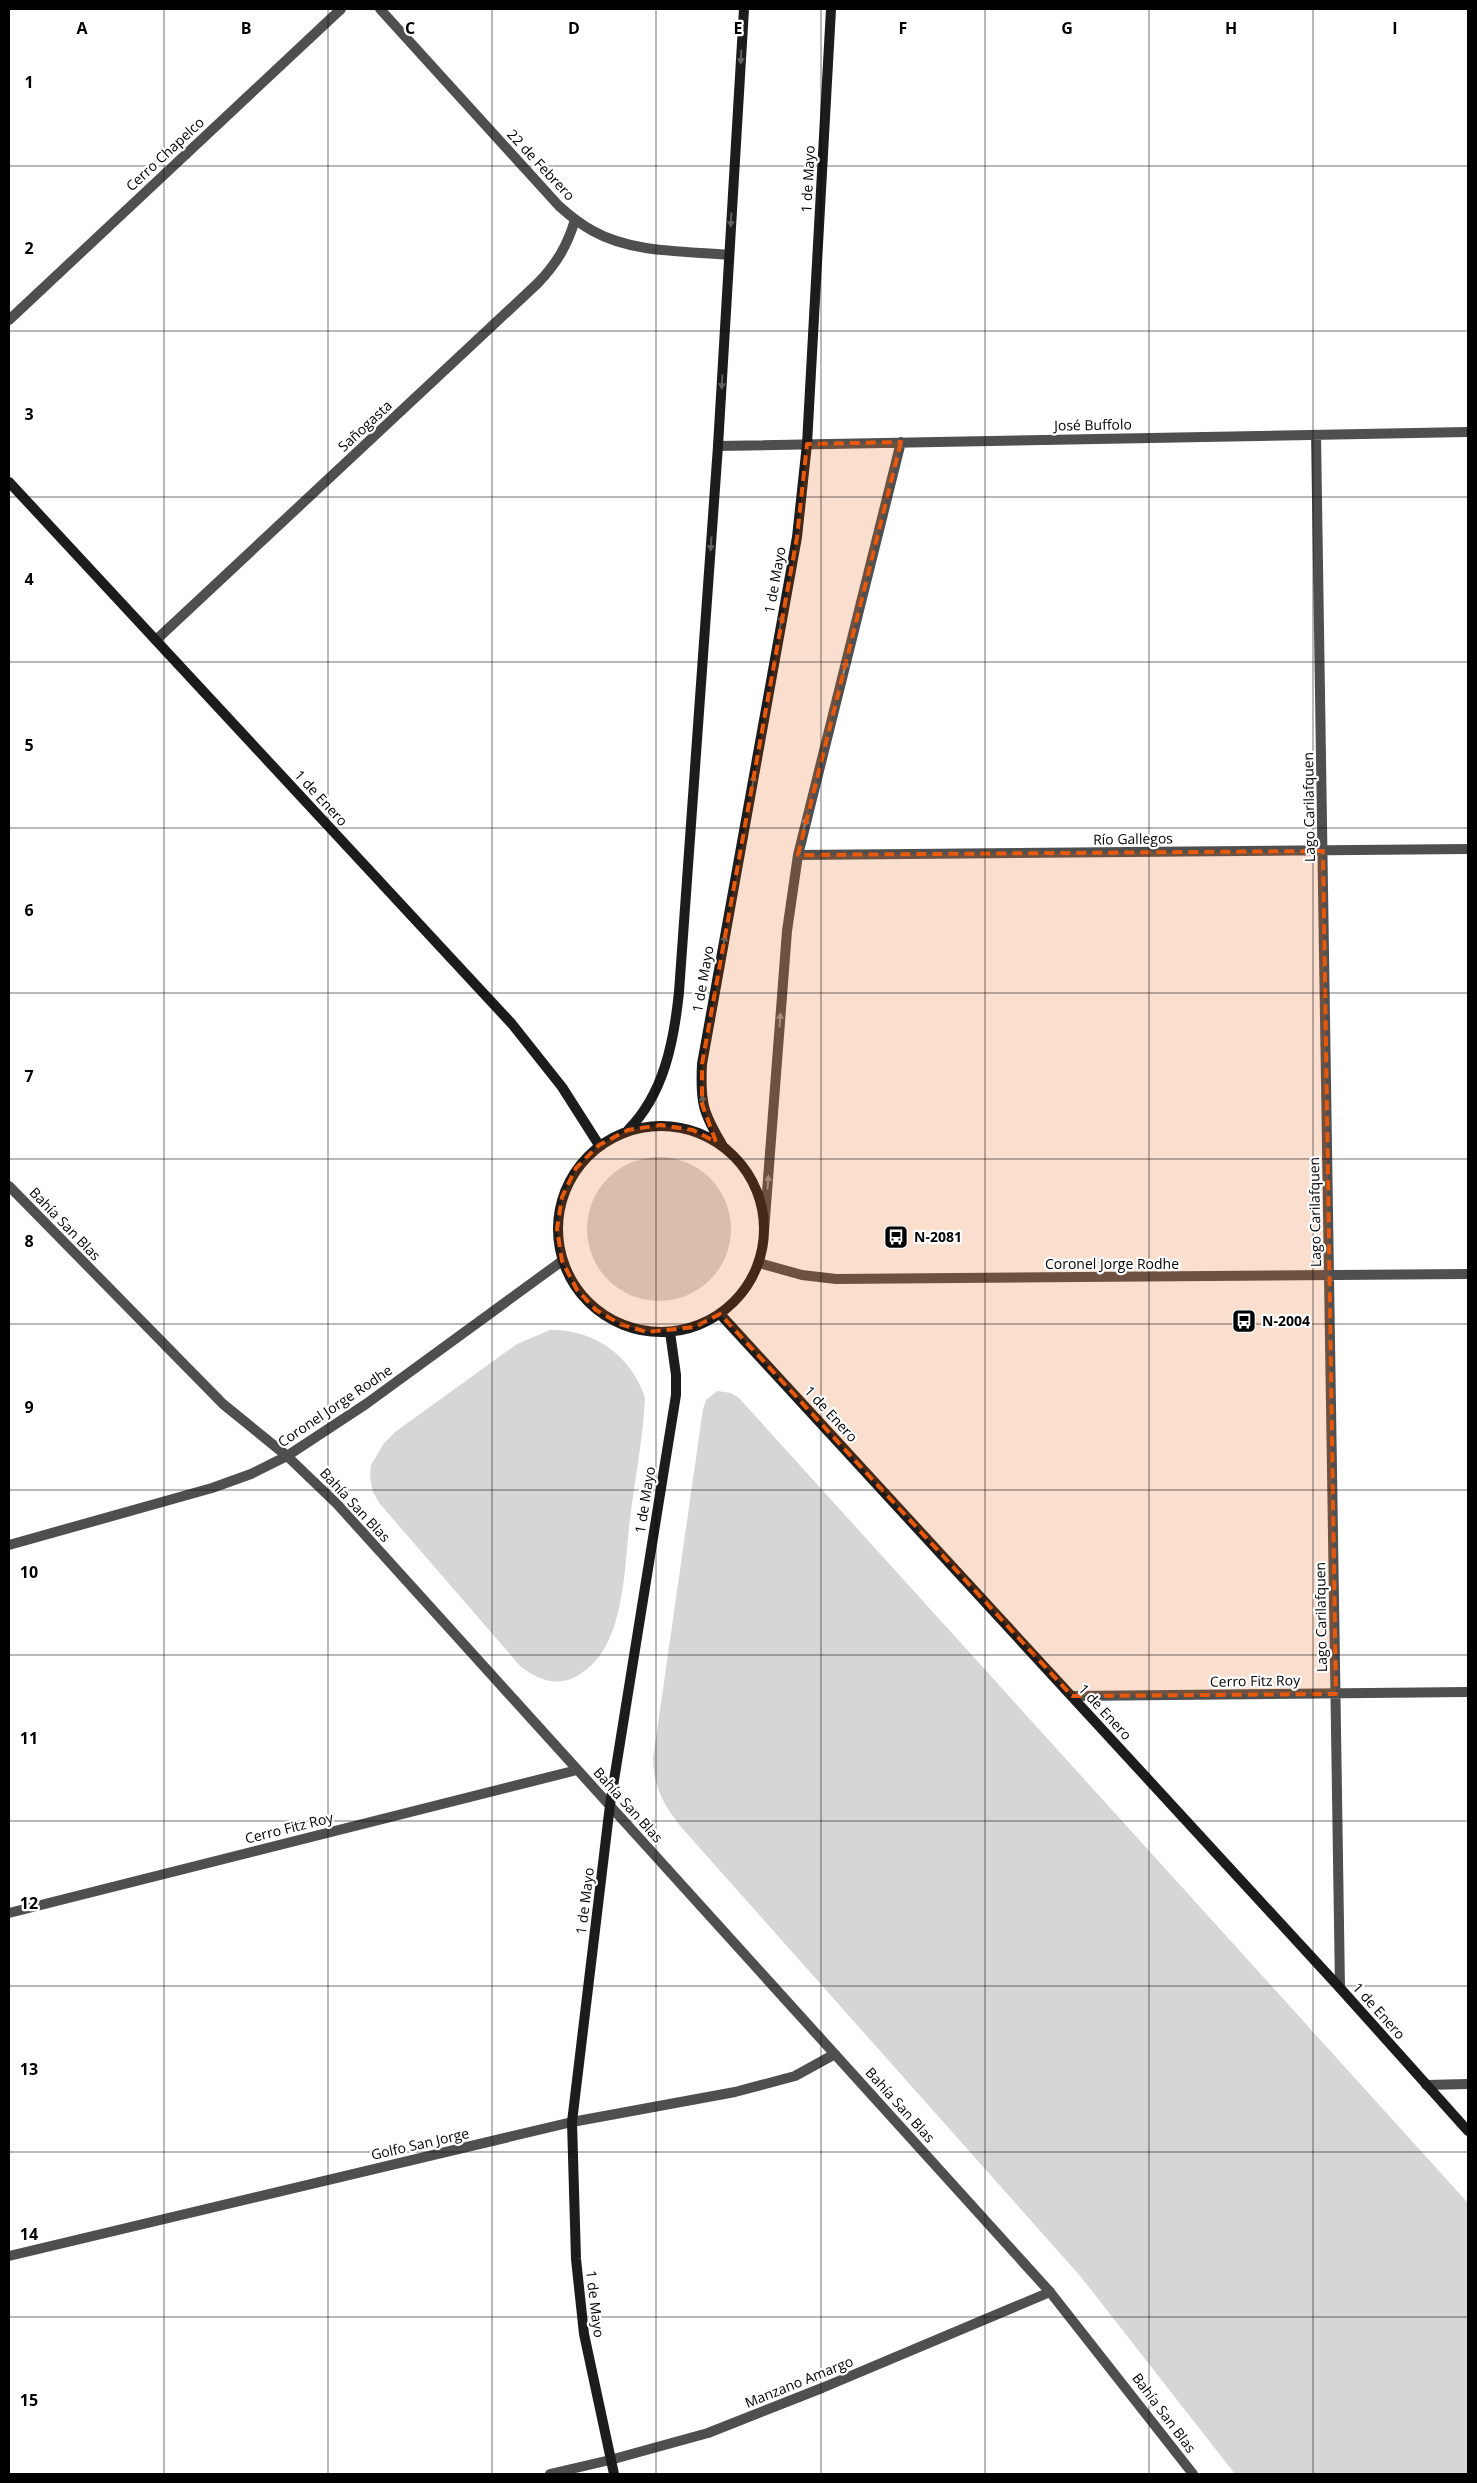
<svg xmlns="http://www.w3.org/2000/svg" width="1477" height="2483" viewBox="0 0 1477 2483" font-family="'Open Sans',sans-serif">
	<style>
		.green { fill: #d6d6d6 }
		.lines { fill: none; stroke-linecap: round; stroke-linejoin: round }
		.lane { stroke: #4f4f4f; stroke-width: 10 }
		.street { stroke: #4f4f4f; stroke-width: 10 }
		.secondary { stroke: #1c1c1c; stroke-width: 10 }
		.oneway { fill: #606060 }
		.oneway2 { fill: #959595 }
		.marked { fill: #e8590c; fill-opacity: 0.2; stroke: #e8590c; stroke-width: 4; stroke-dasharray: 10 6; stroke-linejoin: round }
		.grid { fill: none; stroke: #000; stroke-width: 1; stroke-opacity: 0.55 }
		.labels { text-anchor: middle; stroke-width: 4.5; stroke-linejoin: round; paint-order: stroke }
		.street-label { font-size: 14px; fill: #000; stroke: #fff }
		.poi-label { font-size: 14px; font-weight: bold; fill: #000; stroke: #fff; text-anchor: start }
		.grid-label { font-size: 16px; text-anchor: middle; font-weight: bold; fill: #000; stroke: #fff; stroke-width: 4.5; stroke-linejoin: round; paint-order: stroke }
	</style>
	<rect width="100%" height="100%" fill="#fff"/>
	<path class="green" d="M587 1229a72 72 0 1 1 144 0a72 72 0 1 1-144 0Z
		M 550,1330 C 594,1329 632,1356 645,1398 C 643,1438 635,1479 630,1519 C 624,1567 626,1650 577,1676 C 557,1687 539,1680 521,1667 L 380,1504 L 373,1492 L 370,1478 L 371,1465 L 384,1443 L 395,1432 L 517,1344 Z
		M 717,1391 L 731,1393 L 739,1398 L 1468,2203 L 1468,2474 L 1235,2474 L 1081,2277 L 682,1828 C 664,1806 654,1788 653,1759 L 703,1409 L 706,1400 Z"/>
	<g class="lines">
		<path class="lane" d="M 610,2460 L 708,2433 L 822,2388 L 1050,2292"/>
		<path class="street" d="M 380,9 L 559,206 C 569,215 580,224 593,231 C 632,253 685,251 729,255
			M 9,320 L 341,9
			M 1316,435 L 1340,1988
			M 718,446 L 1468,432
			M 156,640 L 538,283 C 557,263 567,246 575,220
			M 798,855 L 1468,849
			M 9,1186 L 223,1404 L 287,1456 L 337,1504 L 1050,2292 L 1193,2474
			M 764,1231 L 787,931 L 798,855 L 901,442
			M 759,1263 L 802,1275 L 836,1279 L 1468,1274
			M 9,1545 L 212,1488 L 251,1474 L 287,1456 L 366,1404 L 562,1261
			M 1072,1696 L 1468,1692
			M 9,1913 L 577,1770
			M 1426,2085 L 1468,2084
			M 9,2256 L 572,2122 L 735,2092 L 795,2076 L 835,2054
			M 550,2474 L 610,2460"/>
		<path class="secondary" d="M 9,482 L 512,1024 L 562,1087 L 599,1145
			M558 1229a103 103 0 1 1 206 0a103 103 0 1 1-206 0Z
			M 628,1130 C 664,1094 674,1041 679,992 L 718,446 L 744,9
			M 723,1146 C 703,1113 700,1103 702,1064 L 797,537 L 807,444 L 831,9
			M 720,1314 L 1340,1988 L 1468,2131
			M 614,2474 L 584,2334 L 576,2259 L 572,2122 L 610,1805 L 676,1395 L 676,1375 L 670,1332"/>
	</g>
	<defs><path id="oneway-solid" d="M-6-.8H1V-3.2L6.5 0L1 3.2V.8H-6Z" transform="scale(1.25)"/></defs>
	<g class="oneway">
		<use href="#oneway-solid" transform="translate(741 57) rotate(93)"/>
		<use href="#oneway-solid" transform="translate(731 220) rotate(93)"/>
		<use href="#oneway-solid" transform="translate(722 382) rotate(93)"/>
		<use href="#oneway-solid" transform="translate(711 544) rotate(94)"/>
		<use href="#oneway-solid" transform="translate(781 622) rotate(-80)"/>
		<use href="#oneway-solid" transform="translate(753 782) rotate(-80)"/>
		<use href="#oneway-solid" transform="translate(724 942) rotate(-80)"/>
		<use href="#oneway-solid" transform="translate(703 1102) rotate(-99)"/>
	</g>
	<g class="oneway2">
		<use href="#oneway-solid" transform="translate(845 667) rotate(-76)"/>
		<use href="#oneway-solid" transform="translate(805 824) rotate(-77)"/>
		<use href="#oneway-solid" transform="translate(780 1020) rotate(-86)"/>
		<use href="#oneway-solid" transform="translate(768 1182) rotate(-86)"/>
	</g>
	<path class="marked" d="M 901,442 L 798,855 L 1323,851 L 1336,1694 L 1072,1696 L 720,1314 L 695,1327 L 647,1332 L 620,1324 L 596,1310 L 577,1290 L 562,1261 L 557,1229 L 562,1197 L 576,1168 L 599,1145 L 628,1130 L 660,1125 L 693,1130 L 716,1142 L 702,1104 L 702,1064 L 797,537 L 807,444 Z"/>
	<path class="grid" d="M 164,9 L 164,2474M 328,9 L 328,2474M 492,9 L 492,2474M 656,9 L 656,2474M 821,9 L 821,2474M 985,9 L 985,2474M 1149,9 L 1149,2474M 1313,9 L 1313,2474M 9,166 L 1468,166M 9,331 L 1468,331M 9,497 L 1468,497M 9,662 L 1468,662M 9,828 L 1468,828M 9,993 L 1468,993M 9,1159 L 1468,1159M 9,1324 L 1468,1324M 9,1490 L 1468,1490M 9,1655 L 1468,1655M 9,1821 L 1468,1821M 9,1986 L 1468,1986M 9,2152 L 1468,2152M 9,2317 L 1468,2317"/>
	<defs>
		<g id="bus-square" transform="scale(1.25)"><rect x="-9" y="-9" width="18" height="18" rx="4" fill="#000" stroke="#fff"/><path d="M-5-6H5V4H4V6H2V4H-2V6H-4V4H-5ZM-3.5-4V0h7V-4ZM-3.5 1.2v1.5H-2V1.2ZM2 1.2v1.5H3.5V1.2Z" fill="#fff"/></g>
	</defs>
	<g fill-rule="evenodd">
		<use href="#bus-square" x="896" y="1237"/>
		<use href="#bus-square" x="1244" y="1321"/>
	</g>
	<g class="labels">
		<g class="street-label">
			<text transform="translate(165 154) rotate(-43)" y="5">Cerro Chapelco</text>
			<text transform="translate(541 165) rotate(47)" y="5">22 de Febrero</text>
			<text transform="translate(808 179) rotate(-87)" y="5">1 de Mayo</text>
			<text transform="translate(1093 425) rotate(-1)" y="5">José Buffolo</text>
			<text transform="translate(365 426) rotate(-43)" y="5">Sañogasta</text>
			<text transform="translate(775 580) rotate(-80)" y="5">1 de Mayo</text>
			<text transform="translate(321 798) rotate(47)" y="5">1 de Enero</text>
			<text transform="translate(1309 807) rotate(-91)" y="5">Lago Carilafquen</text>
			<text transform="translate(1133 839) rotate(-1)" y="5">Río Gallegos</text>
			<text transform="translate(703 979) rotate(-80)" y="5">1 de Mayo</text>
			<text transform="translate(1315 1212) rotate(-91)" y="5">Lago Carilafquen</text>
			<text transform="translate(65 1224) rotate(46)" y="5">Bahía San Blas</text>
			<text x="1112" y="1269">Coronel Jorge Rodhe</text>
			<text transform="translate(335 1406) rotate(-34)" y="5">Coronel Jorge Rodhe</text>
			<text transform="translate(831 1414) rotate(47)" y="5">1 de Enero</text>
			<text transform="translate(645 1500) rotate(-81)" y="5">1 de Mayo</text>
			<text transform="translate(355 1505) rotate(47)" y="5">Bahía San Blas</text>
			<text transform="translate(1321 1617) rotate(-91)" y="5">Lago Carilafquen</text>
			<text transform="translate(1255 1681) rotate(-1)" y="5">Cerro Fitz Roy</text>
			<text transform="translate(1105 1712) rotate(47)" y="5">1 de Enero</text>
			<text transform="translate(628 1805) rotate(48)" y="5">Bahía San Blas</text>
			<text transform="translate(289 1828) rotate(-14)" y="5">Cerro Fitz Roy</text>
			<text transform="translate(585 1901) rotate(-83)" y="5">1 de Mayo</text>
			<text transform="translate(1379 2011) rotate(48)" y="5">1 de Enero</text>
			<text transform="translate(900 2105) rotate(48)" y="5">Bahía San Blas</text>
			<text transform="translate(420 2144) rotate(-13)" y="5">Golfo San Jorge</text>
			<text transform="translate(595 2304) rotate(83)" y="5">1 de Mayo</text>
			<text transform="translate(799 2382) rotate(-22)" y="5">Manzano Amargo</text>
			<text transform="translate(1164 2413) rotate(53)" y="5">Bahía San Blas</text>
		</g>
		<g class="poi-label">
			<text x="914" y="1242">N-2081</text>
			<text x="1262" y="1326">N-2004</text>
		</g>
	</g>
	<g class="grid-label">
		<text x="82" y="34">A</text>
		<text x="246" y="34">B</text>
		<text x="410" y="34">C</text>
		<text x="574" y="34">D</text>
		<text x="738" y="34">E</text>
		<text x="903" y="34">F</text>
		<text x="1067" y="34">G</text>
		<text x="1231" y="34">H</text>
		<text x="1395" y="34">I</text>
		<text x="29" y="88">1</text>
		<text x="29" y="254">2</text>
		<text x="29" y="420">3</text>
		<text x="29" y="585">4</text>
		<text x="29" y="751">5</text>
		<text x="29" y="916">6</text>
		<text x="29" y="1082">7</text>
		<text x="29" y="1247">8</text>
		<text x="29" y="1413">9</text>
		<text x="29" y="1578">10</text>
		<text x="29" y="1744">11</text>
		<text x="29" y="1909">12</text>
		<text x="29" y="2075">13</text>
		<text x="29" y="2240">14</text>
		<text x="29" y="2406">15</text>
	</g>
	<rect width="1477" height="2483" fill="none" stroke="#000000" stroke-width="20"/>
</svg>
